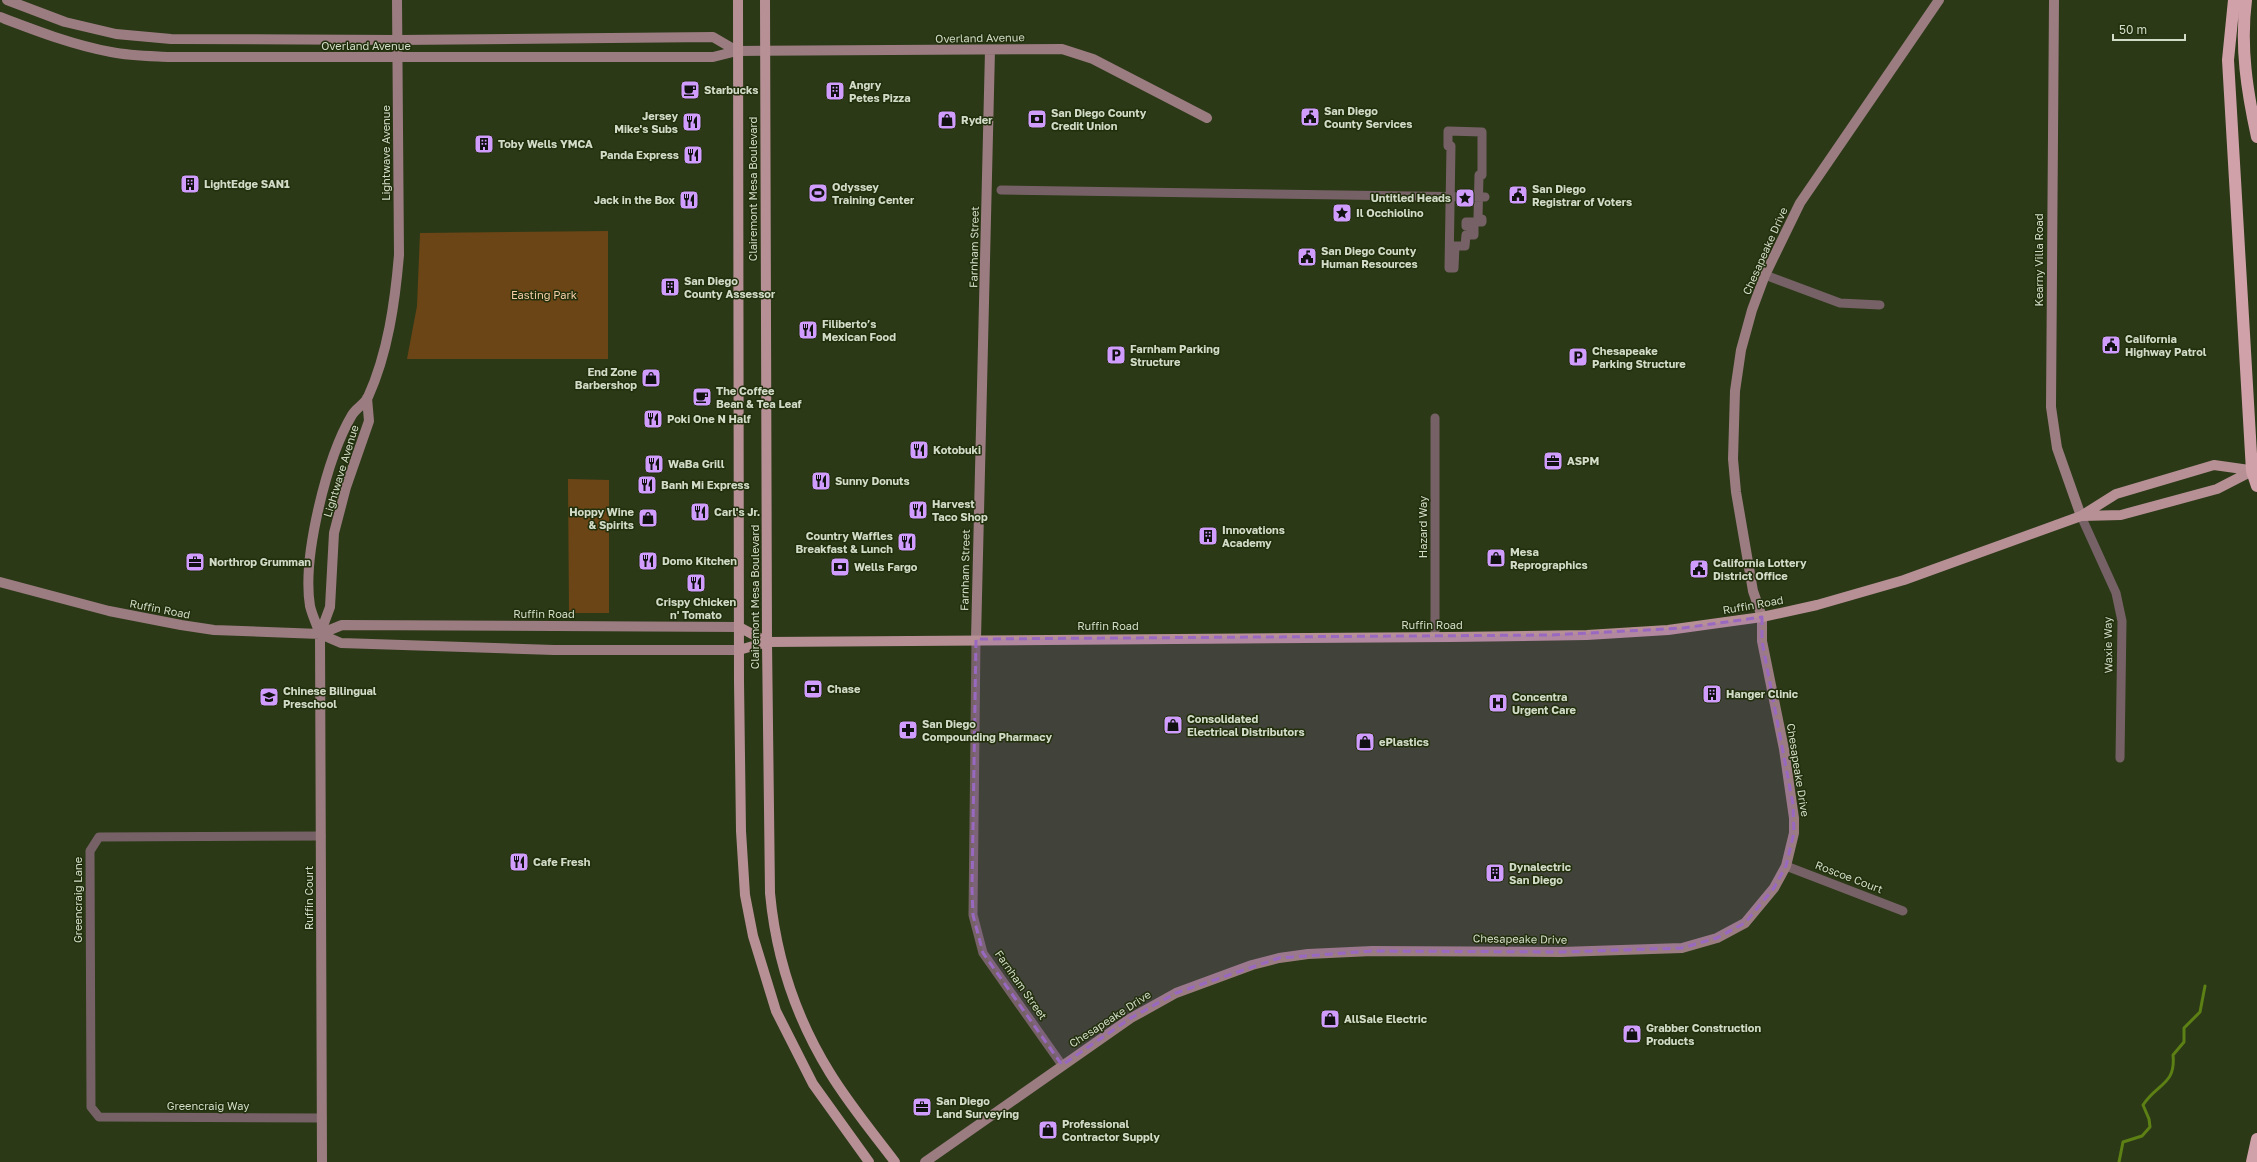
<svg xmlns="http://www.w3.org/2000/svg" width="2257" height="1162" viewBox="0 0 2257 1162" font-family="'Golos Text',sans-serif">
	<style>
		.green { fill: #6c4516 }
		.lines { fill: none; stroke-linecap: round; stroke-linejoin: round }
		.stream { stroke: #5d8014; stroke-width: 3 }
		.street { stroke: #766266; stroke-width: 9 }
		.secondary { stroke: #9b7c81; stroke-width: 10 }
		.primary { stroke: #b79096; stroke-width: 10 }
		.highway { stroke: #d1a1a9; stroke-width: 12 }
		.marked { fill: #9969c2; fill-opacity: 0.2; stroke: #9969c2; stroke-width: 3; stroke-dasharray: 8 5; stroke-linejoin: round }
		.labels { text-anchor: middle; stroke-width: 3; stroke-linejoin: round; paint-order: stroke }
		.street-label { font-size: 11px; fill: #d1dbc7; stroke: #222f0c }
		.poi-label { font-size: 11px; font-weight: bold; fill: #d1dbc7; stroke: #222f0c; text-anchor: start }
		.park-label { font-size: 11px; fill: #f1cca5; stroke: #222f0c }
	</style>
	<rect width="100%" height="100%" fill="#2b3917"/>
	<path class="green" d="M 608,231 L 608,359 L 407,359 L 417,306 L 420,233 Z
		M 568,479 L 609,480 L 609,613 L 569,613 Z"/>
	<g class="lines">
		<path class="stream" d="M 2119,1162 L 2123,1142 L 2142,1136 L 2150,1127 L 2149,1119 L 2143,1105 C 2157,1083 2176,1085 2173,1055 L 2184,1042 L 2184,1028 L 2200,1012 L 2205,986"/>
		<path class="street" d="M 1448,131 L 1482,132 L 1482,175 L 1479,175 L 1478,218 L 1482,219 L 1482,222 L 1466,222 L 1466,226 L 1474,227 L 1474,235 L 1466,235 L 1465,246 L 1455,246 L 1454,268 L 1449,268 L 1451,146 L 1448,146 Z
			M 1001,190 L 1485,197
			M 1765,275 L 1840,303 L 1880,305
			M 1435,418 L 1435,637
			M 2081,516 L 2116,593 L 2122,621 L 2120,758
			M 976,639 L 973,915 L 983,953 L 1062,1065
			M 321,836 L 99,837 L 90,851 L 91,1107 L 99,1117 L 322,1118
			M 1786,866 L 1903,911"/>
		<path class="secondary" d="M 7,0 L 65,22 L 116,34 L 171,39 L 398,40 L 713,37 L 737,51
			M 2054,0 L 2051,407 L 2057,448 L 2081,516
			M 0,17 C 37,31 73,45 111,52 C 131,56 151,56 170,57 L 713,57 L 737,51 L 1062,49 L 1093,59 L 1207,118
			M 0,582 L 109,611 L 181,625 L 214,630 L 320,634 L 341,643 L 554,650 L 739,650
			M 320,634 L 342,625 L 739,627
			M 320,634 L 330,607 L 334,533 L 346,487 L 369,421 L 367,398
			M 976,639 L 990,50
			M 322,1162 L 320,634 C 317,625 312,615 310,606 C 302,557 327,457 352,415 C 356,408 365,404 368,397 C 388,353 395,302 399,255 L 397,0
			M 925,1162 L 1131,1018 L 1176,993 L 1252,965 L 1279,958 L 1308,954 L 1372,951 L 1561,952 L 1682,948 L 1717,938 L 1745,923 L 1774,888 L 1786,866 L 1794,833 L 1794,818 L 1784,749 L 1762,641 L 1762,617 L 1753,591 L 1736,492 L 1733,459 L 1735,391 L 1741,350 L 1752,310 L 1765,275 L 1800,203 L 1939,0"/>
		<path class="primary" d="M 738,0 L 739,681 L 741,831 L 745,895 L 753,936 L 776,1011 L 813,1084 L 869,1162
			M 765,0 L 767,642 L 770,893 C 776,958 796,1018 830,1073 C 849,1104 873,1133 895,1162
			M 2082,516 L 2121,515 L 2217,489 L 2252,471
			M 739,627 L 767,642
			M 739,650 L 767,642 L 1451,637 L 1587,635 L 1668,630 L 1762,617 L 1817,605 L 1904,580 L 2081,516 L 2116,494 L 2214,465 L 2257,471"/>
		<path class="highway" d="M 2234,0 L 2228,60 L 2252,471 L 2257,486
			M 2246,0 C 2240,47 2247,91 2257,137
			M 2252,1162 L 2257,1139"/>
	</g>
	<path class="marked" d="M 1762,617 L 1762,641 L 1793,804 L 1794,833 L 1786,866 L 1774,888 L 1745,923 L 1717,938 L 1682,948 L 1561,952 L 1372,951 L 1279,958 L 1176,993 L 1131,1018 L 1062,1065 L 983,953 L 973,915 L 972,889 L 976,639 L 1551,635 L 1683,628 Z"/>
	<defs>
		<g id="cafe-square" transform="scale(1)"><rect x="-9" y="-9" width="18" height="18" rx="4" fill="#d09dff" stroke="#222f0c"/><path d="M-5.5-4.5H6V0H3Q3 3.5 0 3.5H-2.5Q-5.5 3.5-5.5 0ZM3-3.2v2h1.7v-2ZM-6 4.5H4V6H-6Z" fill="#111"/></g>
		<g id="building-square" transform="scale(1)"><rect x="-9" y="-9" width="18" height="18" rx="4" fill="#d09dff" stroke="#222f0c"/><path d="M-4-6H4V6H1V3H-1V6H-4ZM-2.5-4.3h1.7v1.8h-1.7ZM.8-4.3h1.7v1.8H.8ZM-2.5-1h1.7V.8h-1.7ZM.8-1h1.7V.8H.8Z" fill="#111"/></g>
		<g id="civic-square" transform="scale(1)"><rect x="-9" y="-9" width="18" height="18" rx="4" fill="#d09dff" stroke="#222f0c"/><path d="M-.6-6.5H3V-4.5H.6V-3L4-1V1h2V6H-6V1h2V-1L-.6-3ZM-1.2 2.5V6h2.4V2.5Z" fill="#111"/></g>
		<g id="bank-square" transform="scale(1)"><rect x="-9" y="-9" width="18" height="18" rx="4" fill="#d09dff" stroke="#222f0c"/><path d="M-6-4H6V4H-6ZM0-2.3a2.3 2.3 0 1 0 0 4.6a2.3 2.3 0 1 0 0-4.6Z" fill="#111"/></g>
		<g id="shop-square" transform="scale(1)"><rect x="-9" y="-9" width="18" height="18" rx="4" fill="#d09dff" stroke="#222f0c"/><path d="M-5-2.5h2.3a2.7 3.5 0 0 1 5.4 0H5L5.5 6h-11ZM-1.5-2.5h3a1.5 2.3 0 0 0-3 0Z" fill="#111"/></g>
		<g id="restaurant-square" transform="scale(1)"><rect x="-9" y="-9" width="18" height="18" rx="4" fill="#d09dff" stroke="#222f0c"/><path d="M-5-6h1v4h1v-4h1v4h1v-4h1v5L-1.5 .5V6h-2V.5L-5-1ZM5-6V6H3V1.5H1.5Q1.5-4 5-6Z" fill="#111"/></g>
		<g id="stadium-square" transform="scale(1)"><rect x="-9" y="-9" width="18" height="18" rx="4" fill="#d09dff" stroke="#222f0c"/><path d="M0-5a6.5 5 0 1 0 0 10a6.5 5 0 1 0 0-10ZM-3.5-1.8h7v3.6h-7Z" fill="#111"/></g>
		<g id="sight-square" transform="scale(1)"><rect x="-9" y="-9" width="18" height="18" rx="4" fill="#d09dff" stroke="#222f0c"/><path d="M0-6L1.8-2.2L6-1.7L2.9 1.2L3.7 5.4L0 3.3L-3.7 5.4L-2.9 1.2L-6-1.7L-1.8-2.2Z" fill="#111"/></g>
		<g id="parking-square" transform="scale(1)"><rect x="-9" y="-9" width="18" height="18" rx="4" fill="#d09dff" stroke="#222f0c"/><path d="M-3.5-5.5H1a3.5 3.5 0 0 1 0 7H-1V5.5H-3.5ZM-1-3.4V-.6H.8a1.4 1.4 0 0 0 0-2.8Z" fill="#111"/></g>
		<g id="office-square" transform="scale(1)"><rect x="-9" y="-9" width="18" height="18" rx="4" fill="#d09dff" stroke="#222f0c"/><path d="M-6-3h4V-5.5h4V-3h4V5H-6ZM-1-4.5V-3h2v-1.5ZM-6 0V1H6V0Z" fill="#111"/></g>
		<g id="school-square" transform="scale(1)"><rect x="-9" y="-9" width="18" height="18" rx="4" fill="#d09dff" stroke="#222f0c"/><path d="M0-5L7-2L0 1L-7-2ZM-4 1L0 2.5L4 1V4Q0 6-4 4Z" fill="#111"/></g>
		<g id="hospital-square" transform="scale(1)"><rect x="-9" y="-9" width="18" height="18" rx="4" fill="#d09dff" stroke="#222f0c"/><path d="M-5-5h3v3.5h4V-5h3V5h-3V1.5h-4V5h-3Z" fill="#111"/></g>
		<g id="pharmacy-square" transform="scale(1)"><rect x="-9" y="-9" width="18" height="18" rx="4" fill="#d09dff" stroke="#222f0c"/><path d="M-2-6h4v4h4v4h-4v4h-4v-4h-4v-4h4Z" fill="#111"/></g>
	</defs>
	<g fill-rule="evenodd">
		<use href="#cafe-square" x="690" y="90"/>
		<use href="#building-square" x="835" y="91"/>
		<use href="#civic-square" x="1310" y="117"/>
		<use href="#bank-square" x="1037" y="119"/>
		<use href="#shop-square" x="947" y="120"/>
		<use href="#restaurant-square" x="692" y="122"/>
		<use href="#building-square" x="484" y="144"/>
		<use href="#restaurant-square" x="693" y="155"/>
		<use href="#building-square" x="190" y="184"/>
		<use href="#stadium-square" x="818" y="193"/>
		<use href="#civic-square" x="1518" y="195"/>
		<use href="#sight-square" x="1465" y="198"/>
		<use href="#restaurant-square" x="689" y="200"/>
		<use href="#sight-square" x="1342" y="213"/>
		<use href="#civic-square" x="1307" y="257"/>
		<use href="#building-square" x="670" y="287"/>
		<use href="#restaurant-square" x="808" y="330"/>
		<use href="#civic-square" x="2111" y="345"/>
		<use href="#parking-square" x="1116" y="355"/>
		<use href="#parking-square" x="1578" y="357"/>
		<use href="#shop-square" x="651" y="378"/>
		<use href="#cafe-square" x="702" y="397"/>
		<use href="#restaurant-square" x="653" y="419"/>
		<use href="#restaurant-square" x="919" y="450"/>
		<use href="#office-square" x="1553" y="461"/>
		<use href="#restaurant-square" x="654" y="464"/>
		<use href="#restaurant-square" x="821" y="481"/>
		<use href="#restaurant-square" x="647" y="485"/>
		<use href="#restaurant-square" x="918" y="510"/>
		<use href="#restaurant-square" x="700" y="512"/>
		<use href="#shop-square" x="648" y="518"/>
		<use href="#building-square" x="1208" y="536"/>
		<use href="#restaurant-square" x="907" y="542"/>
		<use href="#shop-square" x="1496" y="558"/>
		<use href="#restaurant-square" x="648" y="561"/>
		<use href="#office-square" x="195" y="562"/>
		<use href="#bank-square" x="840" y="567"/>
		<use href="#civic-square" x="1699" y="569"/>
		<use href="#restaurant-square" x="696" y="583"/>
		<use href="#bank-square" x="813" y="689"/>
		<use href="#building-square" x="1712" y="694"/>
		<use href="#school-square" x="269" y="697"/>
		<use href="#hospital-square" x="1498" y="703"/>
		<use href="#shop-square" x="1173" y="725"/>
		<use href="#pharmacy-square" x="908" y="730"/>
		<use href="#shop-square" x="1365" y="742"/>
		<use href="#restaurant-square" x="519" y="862"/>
		<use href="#building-square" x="1495" y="873"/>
		<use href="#shop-square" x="1330" y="1019"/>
		<use href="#shop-square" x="1632" y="1034"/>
		<use href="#office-square" x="922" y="1107"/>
		<use href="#shop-square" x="1048" y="1130"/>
	</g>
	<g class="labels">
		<g class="street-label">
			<text transform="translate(980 38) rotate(-1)" y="4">Overland Avenue</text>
			<text x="366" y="50">Overland Avenue</text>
			<text transform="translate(386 153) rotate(-90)" y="4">Lightwave Avenue</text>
			<text transform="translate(753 189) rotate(-90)" y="4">Clairemont Mesa Boulevard</text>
			<text transform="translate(974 247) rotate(-89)" y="4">Farnham Street</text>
			<text transform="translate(1765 251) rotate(-66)" y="4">Chesapeake Drive</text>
			<text transform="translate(2039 260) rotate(-90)" y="4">Kearny Villa Road</text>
			<text transform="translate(341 471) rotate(-73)" y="4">Lightwave Avenue</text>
			<text transform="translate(1423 527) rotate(-90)" y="4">Hazard Way</text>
			<text transform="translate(965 570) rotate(-89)" y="4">Farnham Street</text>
			<text transform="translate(755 597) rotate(-90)" y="4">Clairemont Mesa Boulevard</text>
			<text transform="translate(1753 605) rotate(-10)" y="4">Ruffin Road</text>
			<text transform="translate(160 609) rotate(11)" y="4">Ruffin Road</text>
			<text x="544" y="618">Ruffin Road</text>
			<text x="1432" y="629">Ruffin Road</text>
			<text x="1108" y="630">Ruffin Road</text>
			<text transform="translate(2108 645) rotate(-91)" y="4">Waxie Way</text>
			<text transform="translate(1798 770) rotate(81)" y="4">Chesapeake Drive</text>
			<text transform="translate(1849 877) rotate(21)" y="4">Roscoe Court</text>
			<text transform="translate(309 898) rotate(-90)" y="4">Ruffin Court</text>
			<text transform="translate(78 900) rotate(-90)" y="4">Greencraig Lane</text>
			<text transform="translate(1520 939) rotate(1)" y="4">Chesapeake Drive</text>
			<text transform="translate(1021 985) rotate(55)" y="4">Farnham Street</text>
			<text transform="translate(1110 1019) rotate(-33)" y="4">Chesapeake Drive</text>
			<text x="208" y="1110">Greencraig Way</text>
		</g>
		<g class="poi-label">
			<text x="849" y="89">Angry<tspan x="849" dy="13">Petes Pizza</tspan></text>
			<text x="704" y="94">Starbucks</text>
			<text x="1324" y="115">San Diego<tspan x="1324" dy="13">County Services</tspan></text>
			<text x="1051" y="117">San Diego County<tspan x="1051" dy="13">Credit Union</tspan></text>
			<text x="678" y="120" text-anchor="end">Jersey<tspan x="678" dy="13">Mike's Subs</tspan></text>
			<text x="961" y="124">Ryder</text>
			<text x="498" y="148">Toby Wells YMCA</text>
			<text x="679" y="159" text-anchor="end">Panda Express</text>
			<text x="204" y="188">LightEdge SAN1</text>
			<text x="832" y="191">Odyssey<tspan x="832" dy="13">Training Center</tspan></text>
			<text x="1532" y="193">San Diego<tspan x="1532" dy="13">Registrar of Voters</tspan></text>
			<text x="1451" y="202" text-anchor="end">Untitled Heads</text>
			<text x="675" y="204" text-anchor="end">Jack in the Box</text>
			<text x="1356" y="217">Il Occhiolino</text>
			<text x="1321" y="255">San Diego County<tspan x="1321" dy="13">Human Resources</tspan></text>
			<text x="684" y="285">San Diego<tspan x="684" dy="13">County Assessor</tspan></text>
			<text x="822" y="328">Filiberto’s<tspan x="822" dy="13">Mexican Food</tspan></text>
			<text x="2125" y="343">California<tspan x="2125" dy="13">Highway Patrol</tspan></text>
			<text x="1130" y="353">Farnham Parking<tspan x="1130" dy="13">Structure</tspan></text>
			<text x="1592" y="355">Chesapeake<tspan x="1592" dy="13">Parking Structure</tspan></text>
			<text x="637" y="376" text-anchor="end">End Zone<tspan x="637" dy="13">Barbershop</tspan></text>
			<text x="716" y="395">The Coffee<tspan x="716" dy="13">Bean &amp; Tea Leaf</tspan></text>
			<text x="667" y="423">Poki One N Half</text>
			<text x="933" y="454">Kotobuki</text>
			<text x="1567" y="465">ASPM</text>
			<text x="668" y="468">WaBa Grill</text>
			<text x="835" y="485">Sunny Donuts</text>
			<text x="661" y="489">Banh Mi Express</text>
			<text x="932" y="508">Harvest<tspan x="932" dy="13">Taco Shop</tspan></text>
			<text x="634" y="516" text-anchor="end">Hoppy Wine<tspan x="634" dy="13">&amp; Spirits</tspan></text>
			<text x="714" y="516">Carl's Jr.</text>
			<text x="1222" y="534">Innovations<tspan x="1222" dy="13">Academy</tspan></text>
			<text x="893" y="540" text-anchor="end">Country Waffles<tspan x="893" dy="13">Breakfast &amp; Lunch</tspan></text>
			<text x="1510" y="556">Mesa<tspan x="1510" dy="13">Reprographics</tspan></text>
			<text x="662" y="565">Domo Kitchen</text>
			<text x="209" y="566">Northrop Grumman</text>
			<text x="1713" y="567">California Lottery<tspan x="1713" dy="13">District Office</tspan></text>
			<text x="854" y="571">Wells Fargo</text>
			<text x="696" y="606" text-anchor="middle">Crispy Chicken<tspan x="696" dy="13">n' Tomato</tspan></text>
			<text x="827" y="693">Chase</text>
			<text x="283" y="695">Chinese Bilingual<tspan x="283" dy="13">Preschool</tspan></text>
			<text x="1726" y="698">Hanger Clinic</text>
			<text x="1512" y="701">Concentra<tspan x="1512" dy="13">Urgent Care</tspan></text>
			<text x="1187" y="723">Consolidated<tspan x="1187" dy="13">Electrical Distributors</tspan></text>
			<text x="922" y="728">San Diego<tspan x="922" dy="13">Compounding Pharmacy</tspan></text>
			<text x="1379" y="746">ePlastics</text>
			<text x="533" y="866">Cafe Fresh</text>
			<text x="1509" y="871">Dynalectric<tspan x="1509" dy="13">San Diego</tspan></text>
			<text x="1344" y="1023">AllSale Electric</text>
			<text x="1646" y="1032">Grabber Construction<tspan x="1646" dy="13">Products</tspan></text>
			<text x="936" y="1105">San Diego<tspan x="936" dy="13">Land Surveying</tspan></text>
			<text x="1062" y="1128">Professional<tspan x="1062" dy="13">Contractor Supply</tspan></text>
		</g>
		<g class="park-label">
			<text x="544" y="299">Easting Park</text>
		</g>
	</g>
	<path d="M2113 34v6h72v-6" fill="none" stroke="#d1dbc7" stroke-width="2"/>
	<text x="2119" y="34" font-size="12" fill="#d1dbc7" stroke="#222f0c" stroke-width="3" paint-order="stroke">50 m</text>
</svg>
